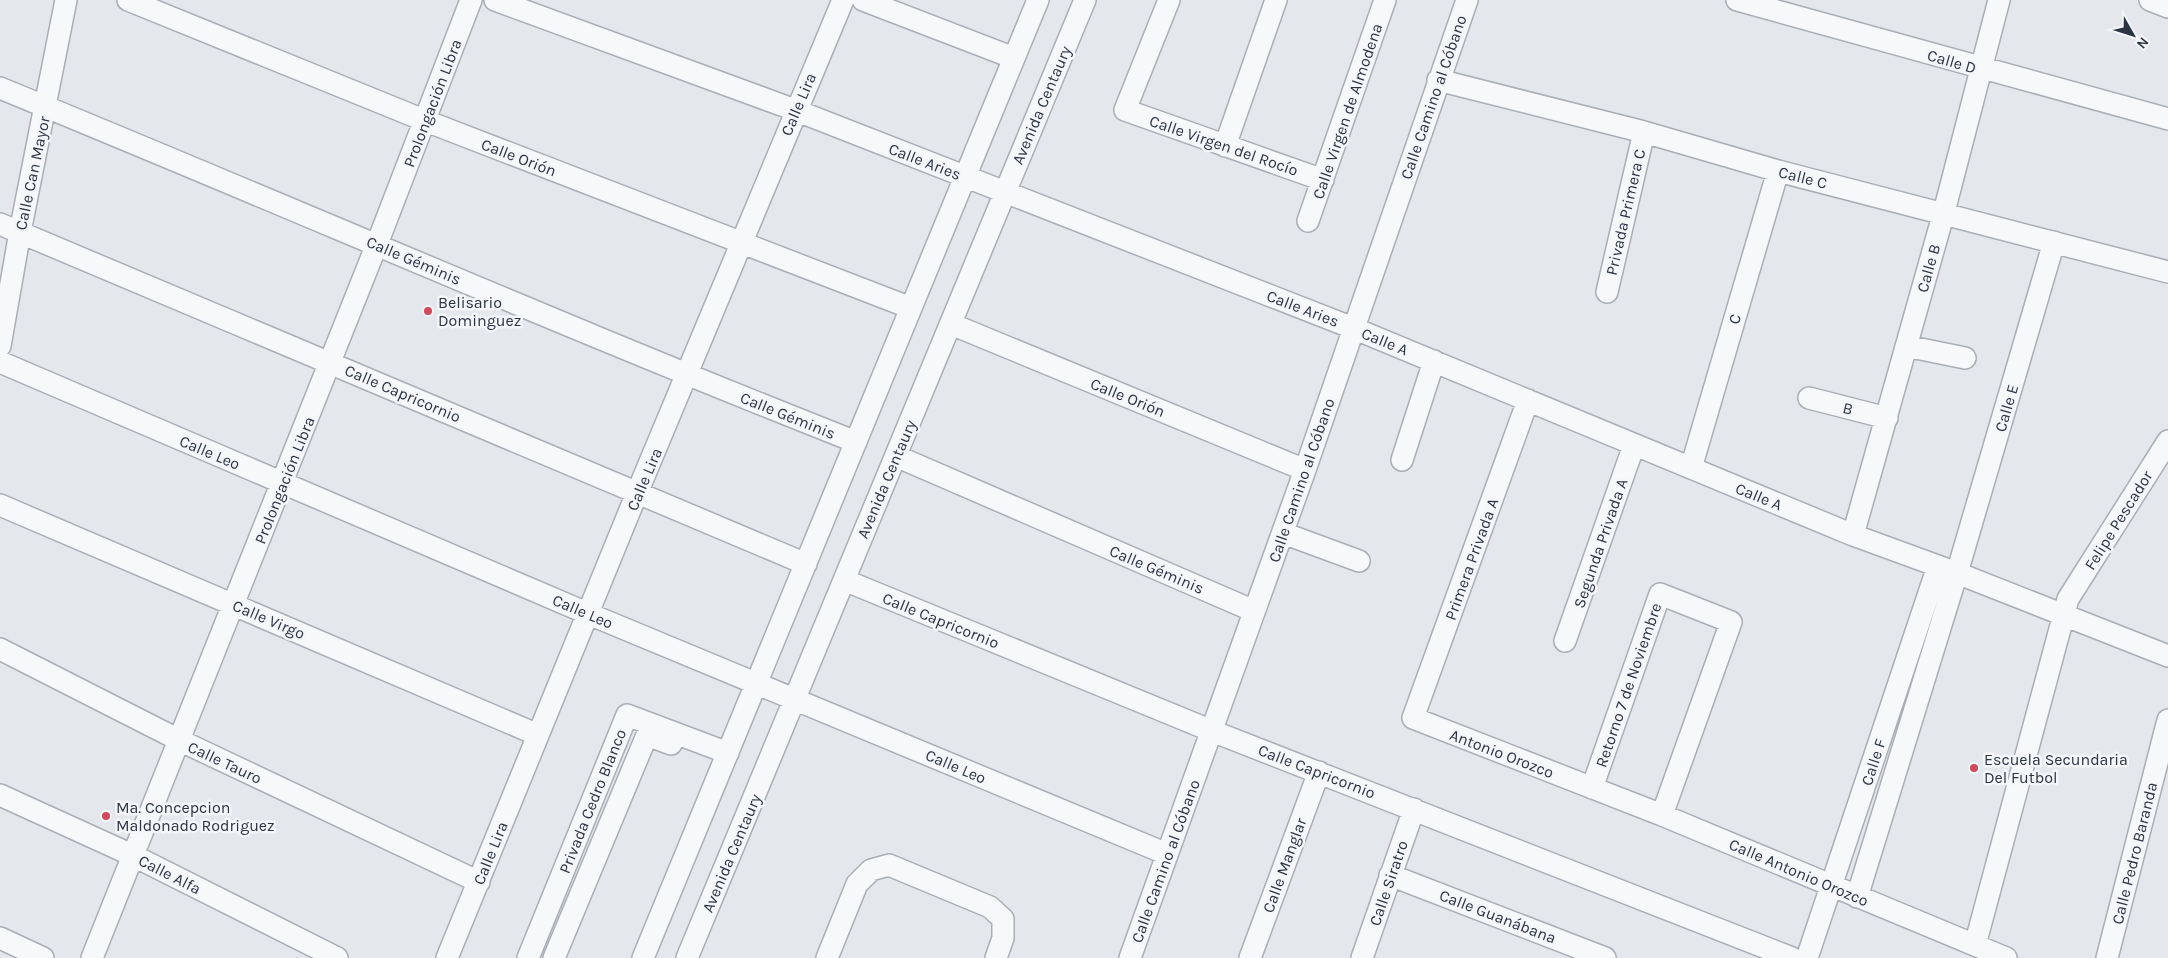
<svg xmlns="http://www.w3.org/2000/svg" width="2168" height="958" viewBox="0 0 2168 958" font-family="Karla,sans-serif">
	<style>
		.lines { fill: none; stroke-linecap: round; stroke-linejoin: round }
		.minor-casing { stroke: #a9aeb7; stroke-width: 24 }
		.minor { stroke: #f7f8fa; stroke-width: 21 }
		.poi-dot { fill: #d1495b; stroke: #f4f6f9; stroke-width: 2 }
		.labels { text-anchor: middle; stroke-width: 5; stroke-linejoin: round; paint-order: stroke }
		.street-label { font-size: 16px; fill: #2b3445; stroke: #f4f6f9 }
		.poi-label { font-size: 16px; fill: #2b3445; stroke: #f4f6f9; text-anchor: start }
	</style>
	<rect width="100%" height="100%" fill="#e4e7ec"/>
	<g class="lines">
		<g class="minor-casing">
			<path id="minor" d="M 128,0 L 426,121 L 911,308
				M 495,0 L 795,110 L 1353,328 L 1853,535 L 1957,573 L 2168,656
				M 863,0 L 1014,58
				M 1169,0 L 1125,110 L 1323,180
				M 1737,0 L 2168,119
				M 2150,0 L 2168,7
				M 1438,80 L 1644,132 L 1778,171 L 2168,272
				M 0,88 C 286,205 569,329 856,442
				M 1225,146 L 1276,0
				M 1308,221 L 1385,0
				M 0,224 L 806,564
				M 1607,292 L 1644,132
				M 951,324 L 1305,470
				M 0,346 L 20,232 L 66,0
				M 1906,346 L 1965,358
				M 0,362 L 589,614 L 1167,854
				M 1809,398 L 1887,418
				M 1528,400 L 1413,718 L 1662,815 L 2006,958
				M 896,456 L 1254,611
				M 1402,460 L 1434,361
				M 1691,468 L 1778,171
				M 0,505 L 538,735
				M 1283,533 L 1359,561
				M 1853,535 L 1944,212 L 1999,0
				M 844,580 L 1212,731 L 1792,958
				M 1565,641 L 1634,445
				M 0,649 L 179,740 L 479,882
				M 1592,788 L 1660,594 L 1731,622 L 1662,815
				M 0,795 L 134,856 L 337,958
				M 1390,875 L 1605,958
				M 1857,897 L 1957,573 L 2054,242
				M 0,938 L 43,958
				M 1975,945 L 2068,599 L 2168,441
				M 92,958 L 377,244 L 471,0
				M 447,958 L 637,493 L 843,0
				M 528,958 L 627,715 L 728,753
				M 554,958 L 647,735 L 671,744
				M 643,958 L 1038,0
				M 687,958 L 1085,0
				M 827,958 L 857,884 L 871,870 L 889,865 L 990,907 L 1003,919 L 1003,938 L 996,958
				M 1130,958 L 1305,470 L 1467,0
				M 1250,958 L 1319,772
				M 1362,958 L 1414,809
				M 1807,958 L 1938,566
				M 2107,958 L 2168,720"/>
		</g>
		<use href="#minor" class="minor"/>
	</g>
	<g class="poi-dot">
		<circle cx="428" cy="311" r="5"/>
		<circle cx="1974" cy="768" r="5"/>
		<circle cx="106" cy="816" r="5"/>
	</g>
	<g class="labels">
		<g class="street-label">
			<text transform="translate(1952 61) rotate(16)" y="6">Calle D</text>
			<text transform="translate(1433 97) rotate(-71)" y="6">Calle Camino al Cóbano</text>
			<text transform="translate(432 103) rotate(-69)" y="6">Prolongación Libra</text>
			<text transform="translate(798 104) rotate(-67)" y="6">Calle Lira</text>
			<text transform="translate(1041 105) rotate(-67)" y="6">Avenida Centaury</text>
			<text transform="translate(1347 111) rotate(-71)" y="6">Calle Virgen de Almodena</text>
			<text transform="translate(1224 145) rotate(19)" y="6">Calle Virgen del Rocío</text>
			<text transform="translate(519 157) rotate(21)" y="6">Calle Orión</text>
			<text transform="translate(925 161) rotate(21)" y="6">Calle Aries</text>
			<text transform="translate(32 173) rotate(-78)" y="6">Calle Can Mayor</text>
			<text transform="translate(1803 177) rotate(14)" y="6">Calle C</text>
			<text transform="translate(1625 212) rotate(-77)" y="6">Privada Primera C</text>
			<text transform="translate(414 260) rotate(23)" y="6">Calle Géminis</text>
			<text transform="translate(1928 268) rotate(-74)" y="6">Calle B</text>
			<text transform="translate(1303 308) rotate(21)" y="6">Calle Aries</text>
			<text transform="translate(1734 319) rotate(-74)" y="6">C</text>
			<text transform="translate(1385 341) rotate(22)" y="6">Calle A</text>
			<text transform="translate(403 393) rotate(23)" y="6">Calle Capricornio</text>
			<text transform="translate(1128 397) rotate(22)" y="6">Calle Orión</text>
			<text transform="translate(1848 408) rotate(14)" y="6">B</text>
			<text transform="translate(2006 408) rotate(-74)" y="6">Calle E</text>
			<text transform="translate(788 415) rotate(22)" y="6">Calle Géminis</text>
			<text transform="translate(210 452) rotate(23)" y="6">Calle Leo</text>
			<text transform="translate(644 479) rotate(-67)" y="6">Calle Lira</text>
			<text transform="translate(886 479) rotate(-67)" y="6">Avenida Centaury</text>
			<text transform="translate(284 480) rotate(-68)" y="6">Prolongación Libra</text>
			<text transform="translate(1301 480) rotate(-71)" y="6">Calle Camino al Cóbano</text>
			<text transform="translate(1759 496) rotate(22)" y="6">Calle A</text>
			<text transform="translate(2118 520) rotate(-58)" y="6">Felipe Pescador</text>
			<text transform="translate(1600 543) rotate(-71)" y="6">Segunda Privada A</text>
			<text transform="translate(1471 559) rotate(-70)" y="6">Primera Privada A</text>
			<text transform="translate(1157 569) rotate(23)" y="6">Calle Géminis</text>
			<text transform="translate(583 611) rotate(23)" y="6">Calle Leo</text>
			<text transform="translate(269 619) rotate(23)" y="6">Calle Virgo</text>
			<text transform="translate(941 620) rotate(22)" y="6">Calle Capricornio</text>
			<text transform="translate(1628 685) rotate(-71)" y="6">Retorno 7 de Noviembre</text>
			<text transform="translate(1502 753) rotate(21)" y="6">Antonio Orozco</text>
			<text transform="translate(225 762) rotate(25)" y="6">Calle Tauro</text>
			<text transform="translate(1873 762) rotate(-72)" y="6">Calle F</text>
			<text transform="translate(956 766) rotate(23)" y="6">Calle Leo</text>
			<text transform="translate(1317 771) rotate(21)" y="6">Calle Capricornio</text>
			<text transform="translate(592 801) rotate(-68)" y="6">Privada Cedro Blanco</text>
			<text transform="translate(490 853) rotate(-68)" y="6">Calle Lira</text>
			<text transform="translate(731 853) rotate(-67)" y="6">Avenida Centaury</text>
			<text transform="translate(2134 853) rotate(-76)" y="6">Calle Pedro Baranda</text>
			<text transform="translate(1165 861) rotate(-70)" y="6">Calle Camino al Cóbano</text>
			<text transform="translate(1284 865) rotate(-70)" y="6">Calle Manglar</text>
			<text transform="translate(1799 872) rotate(23)" y="6">Calle Antonio Orozco</text>
			<text transform="translate(170 874) rotate(27)" y="6">Calle Alfa</text>
			<text transform="translate(1388 883) rotate(-71)" y="6">Calle Siratro</text>
			<text transform="translate(1498 916) rotate(21)" y="6">Calle Guanábana</text>
		</g>
		<g class="poi-label">
			<text x="438" y="308">Belisario<tspan x="438" dy="18">Dominguez</tspan></text>
			<text x="1984" y="765">Escuela Secundaria<tspan x="1984" dy="18">Del Futbol</tspan></text>
			<text x="116" y="813">Ma. Concepcion<tspan x="116" dy="18">Maldonado Rodriguez</tspan></text>
		</g>
	</g>
	<g transform="translate(2133 35) rotate(129)" stroke="#f4f6f9" stroke-width="4" paint-order="stroke">
	<path d="M0-4L9 19L0 12L-9 19Z" fill="#2b3445"/>
	<text y="-8" font-size="14" font-weight="bold" text-anchor="middle" fill="#2b3445">N</text>
	</g>
</svg>
